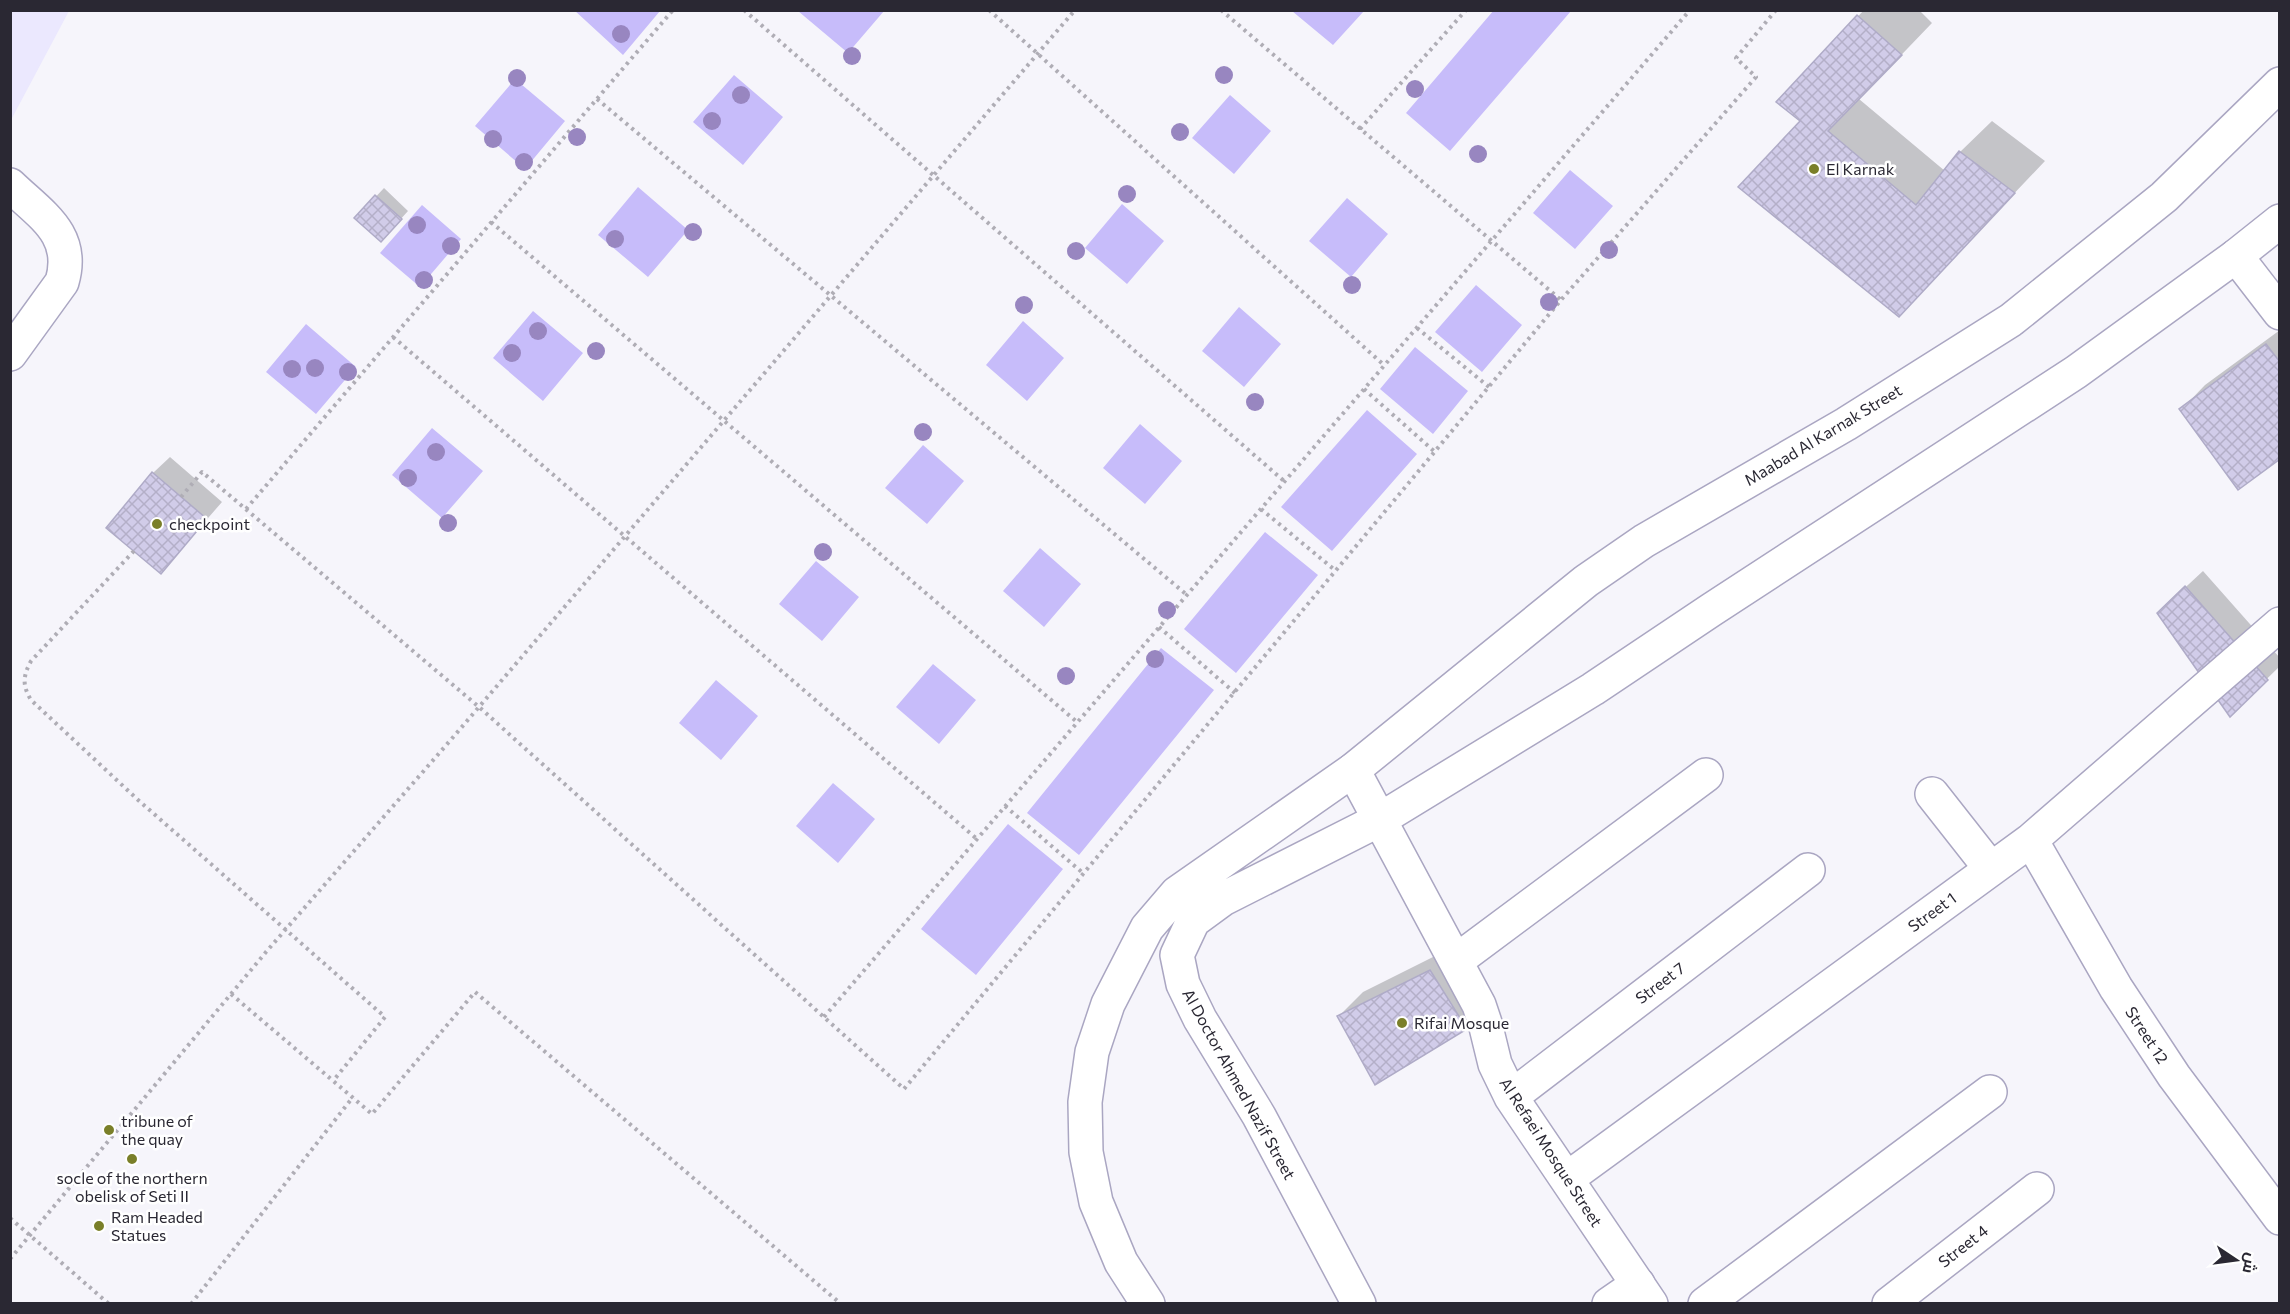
<svg xmlns="http://www.w3.org/2000/svg" width="2290" height="1314" viewBox="0 0 2290 1314" font-family="Commissioner,Cairo,sans-serif">
	<style>
		.built { fill: #ebe8fe }
		.grass { fill: #c7bcfa }
		.shadow { fill: #0003 }
		.building { fill: url(#building-cross-hatch); stroke: #afabc7; stroke-width: 1.5 }
		.lines { fill: none; stroke-linecap: round; stroke-linejoin: round }
		.minor-casing { stroke: #aaa6c2; stroke-width: 36 }
		.tertiary-casing { stroke: #aaa6c2; stroke-width: 36 }
		.path { stroke: #afadb5; stroke-width: 4; stroke-dasharray: 3 4.5; stroke-linecap: butt }
		.minor { stroke: #fff; stroke-width: 33 }
		.tertiary { stroke: #fff; stroke-width: 33 }
		.tree { fill: #9886c0 }
		.poi-dot { fill: #7a7f29; stroke: #fff; stroke-width: 2 }
		.labels { text-anchor: middle; stroke-width: 5; stroke-linejoin: round; paint-order: stroke }
		.poi-label { font-size: 16px; fill: #2a2833; stroke: #fff; text-anchor: start }
		.street-label { font-size: 16px; fill: #2a2833; stroke: #fff }
	</style>
	<defs>
		<pattern id="building-cross-hatch" width="8" height="8" patternUnits="userSpaceOnUse" patternTransform="scale(1.5)"><rect width="8" height="8" fill="#d1cce9"/><path d="M0 0l8 8M0 8l8-8" fill="none" stroke="#b4afc8"/></pattern>
	</defs>
	<rect width="100%" height="100%" fill="#f6f5fb"/>
	<path class="built" d="M 11,10 L 69,11 L 11,120 L 10,11 Z"/>
	<path class="grass" d="M 574,10 L 660,10 L 660,11 L 623,55 Z
		M 1494,10 L 1571,11 L 1450,151 L 1406,113 Z
		M 798,11 L 884,11 L 848,53 Z
		M 1292,11 L 1364,11 L 1333,45 Z
		M 734,75 L 783,117 L 743,165 L 693,122 Z
		M 515,79 L 565,121 L 525,169 L 475,126 Z
		M 1230,95 L 1271,131 L 1234,174 L 1192,138 Z
		M 1570,170 L 1613,206 L 1575,249 L 1533,213 Z
		M 638,187 L 688,230 L 648,277 L 598,235 Z
		M 1347,198 L 1388,234 L 1351,277 L 1309,241 Z
		M 1122,204 L 1164,241 L 1127,284 L 1085,248 Z
		M 422,205 L 461,239 L 420,287 L 380,253 Z
		M 1476,285 L 1522,325 L 1482,372 L 1435,332 Z
		M 1239,307 L 1281,344 L 1244,387 L 1202,351 Z
		M 533,311 L 583,353 L 543,401 L 493,358 Z
		M 1023,321 L 1064,358 L 1027,401 L 986,365 Z
		M 306,324 L 356,367 L 316,414 L 266,372 Z
		M 1415,347 L 1468,391 L 1433,434 L 1380,389 Z
		M 1367,410 L 1417,454 L 1332,551 L 1281,507 Z
		M 1140,424 L 1182,461 L 1145,504 L 1103,468 Z
		M 432,428 L 483,471 L 442,518 L 392,475 Z
		M 923,445 L 964,481 L 927,524 L 885,488 Z
		M 1265,532 L 1318,575 L 1236,673 L 1184,629 Z
		M 1040,548 L 1081,584 L 1044,627 L 1003,591 Z
		M 816,561 L 859,597 L 822,641 L 779,604 Z
		M 1161,648 L 1214,690 L 1079,855 L 1027,813 Z
		M 933,664 L 976,700 L 939,744 L 896,707 Z
		M 716,680 L 758,716 L 721,760 L 679,723 Z
		M 833,783 L 875,819 L 838,863 L 796,826 Z
		M 1008,824 L 1063,869 L 976,975 L 921,929 Z"/>
	<path class="shadow" d="M 1864,10 L 1919,10 L 1932,23 L 1859,99 L 1945,171 L 1960,152 L 1992,121 L 2045,161 L 1899,315 L 1802,121 L 1778,102 Z
		M 384,188 L 408,211 L 389,232 L 356,218 Z
		M 2280,330 L 2280,457 L 2181,410 L 2205,385 Z
		M 170,457 L 222,502 L 161,572 L 108,528 L 153,473 Z
		M 2203,571 L 2280,658 L 2280,666 L 2230,715 L 2175,597 Z
		M 1455,946 L 1490,1004 L 1466,1028 L 1339,1016 L 1363,992 Z"/>
	<path class="building" d="M 1857,15 L 1902,55 L 1828,131 L 1916,205 L 1959,151 L 2015,193 L 1899,317 L 1738,187 L 1800,121 L 1776,102 Z
		M 375,195 L 402,219 L 381,242 L 354,218 Z
		M 2266,344 L 2280,362 L 2280,459 L 2238,490 L 2179,409 Z
		M 152,472 L 207,519 L 161,574 L 106,528 Z
		M 2185,586 L 2268,680 L 2230,717 L 2157,613 Z
		M 1430,970 L 1467,1029 L 1375,1085 L 1337,1016 Z"/>
	<g class="lines">
		<g class="minor-casing">
			<path id="minor" d="M 2236,256 L 2280,313
				M 1353,770 L 1479,1005 L 1485,1023 L 1495,1064 L 1511,1097 L 1651,1304
				M 1932,794 L 1991,869
				M 2031,840 L 2116,988 L 2174,1076 L 2280,1218
				M 1456,961 L 1706,775
				M 1511,1097 L 1808,870
				M 1568,1178 L 2031,840 L 2280,624
				M 1705,1304 L 1990,1092
				M 1889,1304 L 2037,1189"/>
		</g>
		<g class="tertiary-casing">
			<path id="tertiary" d="M 10,185 C 41,215 76,234 62,282 L 10,354
				M 1148,1304 L 1121,1262 L 1096,1202 L 1086,1152 L 1085,1102 L 1092,1052 L 1108,1004 L 1147,928 L 1177,893 L 1353,770 L 1586,581 L 1644,541 L 1846,424 L 2011,320 L 2164,197 L 2280,84
				M 1359,1304 L 1259,1116 L 1200,1019 L 1183,984 L 1177,955 L 1193,921 L 1223,899 L 1379,820 L 1593,689 L 1711,610 L 2076,372 L 2236,256 L 2280,221
				M 1609,1304 L 1638,1284"/>
		</g>
		<path class="path" d="M 744,10 L 1284,481
			M 989,10 L 1384,365
			M 1221,10 L 1561,300
			M 597,99 L 1187,595
			M 1360,129 L 1466,10
			M 491,222 L 1077,722
			M 1417,328 L 1489,387
			M 393,337 L 977,839
			M 1364,389 L 1435,452
			M 181,497 L 202,472 L 479,707 L 904,1089 L 1561,300 L 1756,77 L 1736,58 L 1776,10
			M 246,509 L 673,10
			M 1261,509 L 1336,571
			M 134,551 L 31,661 C 23,676 22,685 31,700 L 137,799 L 385,1017 L 333,1081
			M 1159,627 L 1235,693
			M 1005,806 L 1084,874
			M 231,994 L 372,1114 L 475,992 L 841,1304
			M 824,1017 L 1690,10
			M 10,1218 L 109,1304
			M 10,1259 L 266,952 L 455,735 L 1075,10
			M 191,1304 L 353,1097"/>
		<use href="#minor" class="minor"/>
		<use href="#tertiary" class="tertiary"/>
	</g>
	<g class="tree">
		<circle cx="621" cy="34" r="9"/>
		<circle cx="852" cy="56" r="9"/>
		<circle cx="1224" cy="75" r="9"/>
		<circle cx="517" cy="78" r="9"/>
		<circle cx="1415" cy="89" r="9"/>
		<circle cx="741" cy="95" r="9"/>
		<circle cx="712" cy="121" r="9"/>
		<circle cx="1180" cy="132" r="9"/>
		<circle cx="577" cy="137" r="9"/>
		<circle cx="493" cy="139" r="9"/>
		<circle cx="1478" cy="154" r="9"/>
		<circle cx="524" cy="162" r="9"/>
		<circle cx="1127" cy="194" r="9"/>
		<circle cx="417" cy="225" r="9"/>
		<circle cx="693" cy="232" r="9"/>
		<circle cx="615" cy="239" r="9"/>
		<circle cx="451" cy="246" r="9"/>
		<circle cx="1609" cy="250" r="9"/>
		<circle cx="1076" cy="251" r="9"/>
		<circle cx="424" cy="280" r="9"/>
		<circle cx="1352" cy="285" r="9"/>
		<circle cx="1549" cy="302" r="9"/>
		<circle cx="1024" cy="305" r="9"/>
		<circle cx="538" cy="331" r="9"/>
		<circle cx="596" cy="351" r="9"/>
		<circle cx="512" cy="353" r="9"/>
		<circle cx="315" cy="368" r="9"/>
		<circle cx="292" cy="369" r="9"/>
		<circle cx="348" cy="372" r="9"/>
		<circle cx="1255" cy="402" r="9"/>
		<circle cx="923" cy="432" r="9"/>
		<circle cx="436" cy="452" r="9"/>
		<circle cx="408" cy="478" r="9"/>
		<circle cx="448" cy="523" r="9"/>
		<circle cx="823" cy="552" r="9"/>
		<circle cx="1167" cy="610" r="9"/>
		<circle cx="1155" cy="659" r="9"/>
		<circle cx="1066" cy="676" r="9"/>
	</g>
	<g class="poi-dot">
		<circle cx="1814" cy="169" r="6"/>
		<circle cx="157" cy="524" r="6"/>
		<circle cx="1402" cy="1023" r="6"/>
		<circle cx="109" cy="1130" r="6"/>
		<circle cx="132" cy="1159" r="6"/>
		<circle cx="99" cy="1226" r="6"/>
	</g>
	<g class="labels">
		<g class="poi-label">
			<text x="1826" y="175">El Karnak</text>
			<text x="169" y="530">checkpoint</text>
			<text x="1414" y="1029">Rifai Mosque</text>
			<text x="121" y="1127">tribune of<tspan x="121" dy="18">the quay</tspan></text>
			<text x="132" y="1184" text-anchor="middle">socle of the northern<tspan x="132" dy="18">obelisk of Seti II</tspan></text>
			<text x="111" y="1223">Ram Headed<tspan x="111" dy="18">Statues</tspan></text>
		</g>
		<g class="street-label">
			<text transform="translate(1823 435) rotate(-31)" y="6">Maabad Al Karnak Street</text>
			<text transform="translate(1932 912) rotate(-36)" y="6">Street 1</text>
			<text transform="translate(1660 983) rotate(-37)" y="6">Street 7</text>
			<text transform="translate(2147 1035) rotate(57)" y="6">Street 12</text>
			<text transform="translate(1239 1084) rotate(61)" y="6">Al Doctor Ahmed Nazif Street</text>
			<text transform="translate(1551 1152) rotate(57)" y="6">Al Refaei Mosque Street</text>
			<text transform="translate(1963 1246) rotate(-38)" y="6">Street 4</text>
		</g>
	</g>
	<rect width="2290" height="1314" fill="none" stroke="#2a2833" stroke-width="24"/>
	<g transform="translate(2236 1260) rotate(103)" stroke="#ffffff" stroke-width="4.5" paint-order="stroke">
	<path d="M0-4.5L10 22L0 15L-10 22Z" fill="#2a2833"/>
	<text y="-9" font-size="16" font-weight="bold" text-anchor="middle" fill="#2a2833">ش</text>
	</g>
</svg>
